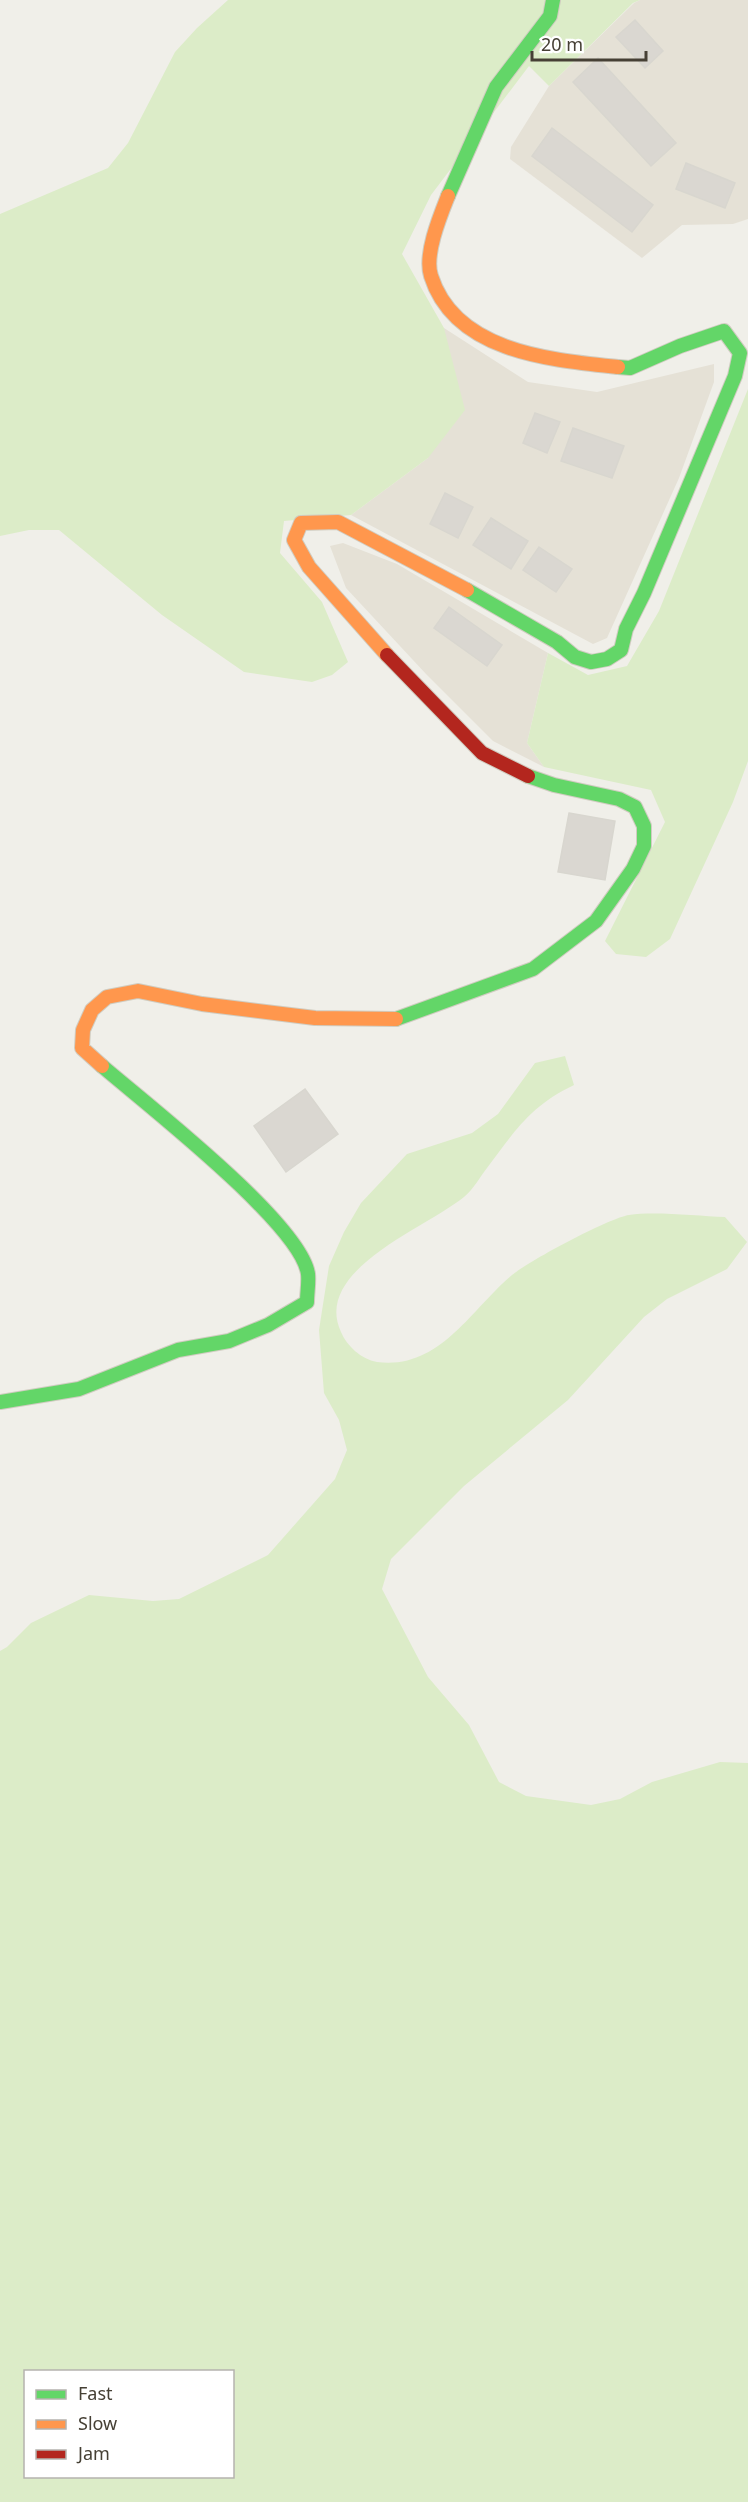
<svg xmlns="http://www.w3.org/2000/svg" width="748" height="2502" viewBox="0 0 748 2502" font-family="'Noto Sans',sans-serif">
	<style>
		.residential { fill: #e5e1d6 }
		.green { fill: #dcecc8; fill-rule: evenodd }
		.building { fill: #dad7d1; stroke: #d8d6cf; stroke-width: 1.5 }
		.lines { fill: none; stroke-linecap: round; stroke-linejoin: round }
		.fast-casing { stroke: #d0ccc0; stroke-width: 16 }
		.slow-casing { stroke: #d0ccc0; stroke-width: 16 }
		.jam-casing { stroke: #d0ccc0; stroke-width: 16 }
		.fast { stroke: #63d668; stroke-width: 14 }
		.slow { stroke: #ff974d; stroke-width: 14 }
		.jam { stroke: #b3261e; stroke-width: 14 }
	</style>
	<rect width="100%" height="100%" fill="#f0efe9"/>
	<path class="residential" d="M 640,0 L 748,0 L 748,219 L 733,224 L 682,225 L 642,258 L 510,159 L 511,147 L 549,86 L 634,3 Z
		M 444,328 L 528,382 L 597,392 L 714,364 L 714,382 L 679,478 L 607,638 L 593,644 L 351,515 L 428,458 Z
		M 343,543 L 397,564 L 548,653 L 527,743 L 544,767 L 493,741 L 426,674 L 346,588 L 330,546 Z"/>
	<path class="green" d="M 228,0 L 640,0 L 633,3 L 549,86 L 529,66 L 431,195 L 402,254 L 444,328 L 465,410 L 428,458 L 351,515 L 284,521 L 280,553 L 322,602 L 348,662 L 332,675 L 312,682 L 244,672 L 162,615 L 59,530 L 29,530 L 0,536 L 0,214 L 108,168 L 128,143 L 175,52 L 197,28 Z
		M 748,389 L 748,761 L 733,802 L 670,939 L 646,957 L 616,954 L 605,941 L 665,822 L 651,790 L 544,767 L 527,743 L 548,653 L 588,675 L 627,666 L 659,611 Z
		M 565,1056 L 574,1085 C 530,1106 515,1131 487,1168 C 480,1177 473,1190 464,1197 C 426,1228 312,1270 341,1332 C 347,1346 361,1359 377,1362 C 440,1370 471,1309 512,1275 C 529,1261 609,1218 629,1215 C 654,1211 698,1216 725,1217 L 747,1242 L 727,1269 L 667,1299 L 644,1317 L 568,1400 L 464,1486 L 391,1559 L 382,1589 L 428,1677 L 469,1725 L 499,1782 L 526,1796 L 591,1805 L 620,1799 L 652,1782 L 720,1762 L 748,1763 L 748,2502 L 0,2502 L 0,1651 L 7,1647 L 31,1623 L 89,1595 L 153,1601 L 179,1599 L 268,1555 L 335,1479 L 347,1450 L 339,1420 L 324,1393 L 319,1330 L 329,1266 L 344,1232 L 361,1203 L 407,1154 L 472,1133 L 498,1114 L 535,1063 ZM 26,2372 L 232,2372 L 232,2476 L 26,2476 Z"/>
	<path class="building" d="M 635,20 L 663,51 L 645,68 L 616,37 Z
		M 598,58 L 676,143 L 651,166 L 573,82 Z
		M 552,128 L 653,205 L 632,232 L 532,156 Z
		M 686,163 L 735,183 L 725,208 L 676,189 Z
		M 535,413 L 560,422 L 547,453 L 523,443 Z
		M 573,428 L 624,446 L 612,478 L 561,461 Z
		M 445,493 L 473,507 L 458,538 L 430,524 Z
		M 491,518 L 528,541 L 511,569 L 473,545 Z
		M 539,547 L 572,569 L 556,592 L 523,570 Z
		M 449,607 L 502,645 L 487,666 L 434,628 Z
		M 569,813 L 615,821 L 605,880 L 558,872 Z
		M 305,1089 L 338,1134 L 286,1172 L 254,1126 Z"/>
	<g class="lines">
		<g class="fast-casing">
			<path id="fast" d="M 448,196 L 496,87 L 550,16 L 553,0
				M 467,590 L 557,642 L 575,657 L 591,662 L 607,659 L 621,650 L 626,629 L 644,593 L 735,376 L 740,353 L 724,331 L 680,346 L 630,368 L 618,367
				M 396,1019 L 533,969 L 596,921 L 633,869 L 644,846 L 644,826 L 635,807 L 619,799 L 554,785 L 528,776
				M 0,1402 L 79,1389 L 178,1350 L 229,1341 L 268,1325 L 307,1302 C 307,1293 309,1283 308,1274 C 301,1224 145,1103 102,1066"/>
		</g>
		<g class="slow-casing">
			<path id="slow" d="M 448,196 C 440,216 424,255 431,276 C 455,352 550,360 618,367
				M 387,655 L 309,567 L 294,540 L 301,523 L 338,522 L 467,590
				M 102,1066 L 82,1048 L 83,1030 L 92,1010 L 107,997 L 138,991 L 202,1004 L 315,1018 L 396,1019"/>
		</g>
		<g class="jam-casing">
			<path id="jam" d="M 387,655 L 482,753 L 528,776"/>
		</g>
		<use href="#fast" class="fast"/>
		<use href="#slow" class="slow"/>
		<use href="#jam" class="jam"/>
	</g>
	<rect x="24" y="2370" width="210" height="108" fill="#ffffff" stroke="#b5b3ae" stroke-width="1.5"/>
	<rect x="36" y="2390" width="30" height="9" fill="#63d668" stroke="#b5b3ae" stroke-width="1.5"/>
	<text x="78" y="2400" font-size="18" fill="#464035">Fast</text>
	<rect x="36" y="2420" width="30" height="9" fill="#ff974d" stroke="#b5b3ae" stroke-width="1.5"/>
	<text x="78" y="2430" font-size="18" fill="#464035">Slow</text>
	<rect x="36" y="2450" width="30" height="9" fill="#b3261e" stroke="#b5b3ae" stroke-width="1.5"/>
	<text x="78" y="2460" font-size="18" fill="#464035">Jam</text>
	<path d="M532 51v9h114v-9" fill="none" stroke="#464035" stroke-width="3"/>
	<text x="541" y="51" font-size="18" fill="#464035" stroke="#ffffff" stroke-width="4.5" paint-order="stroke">20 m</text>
</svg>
